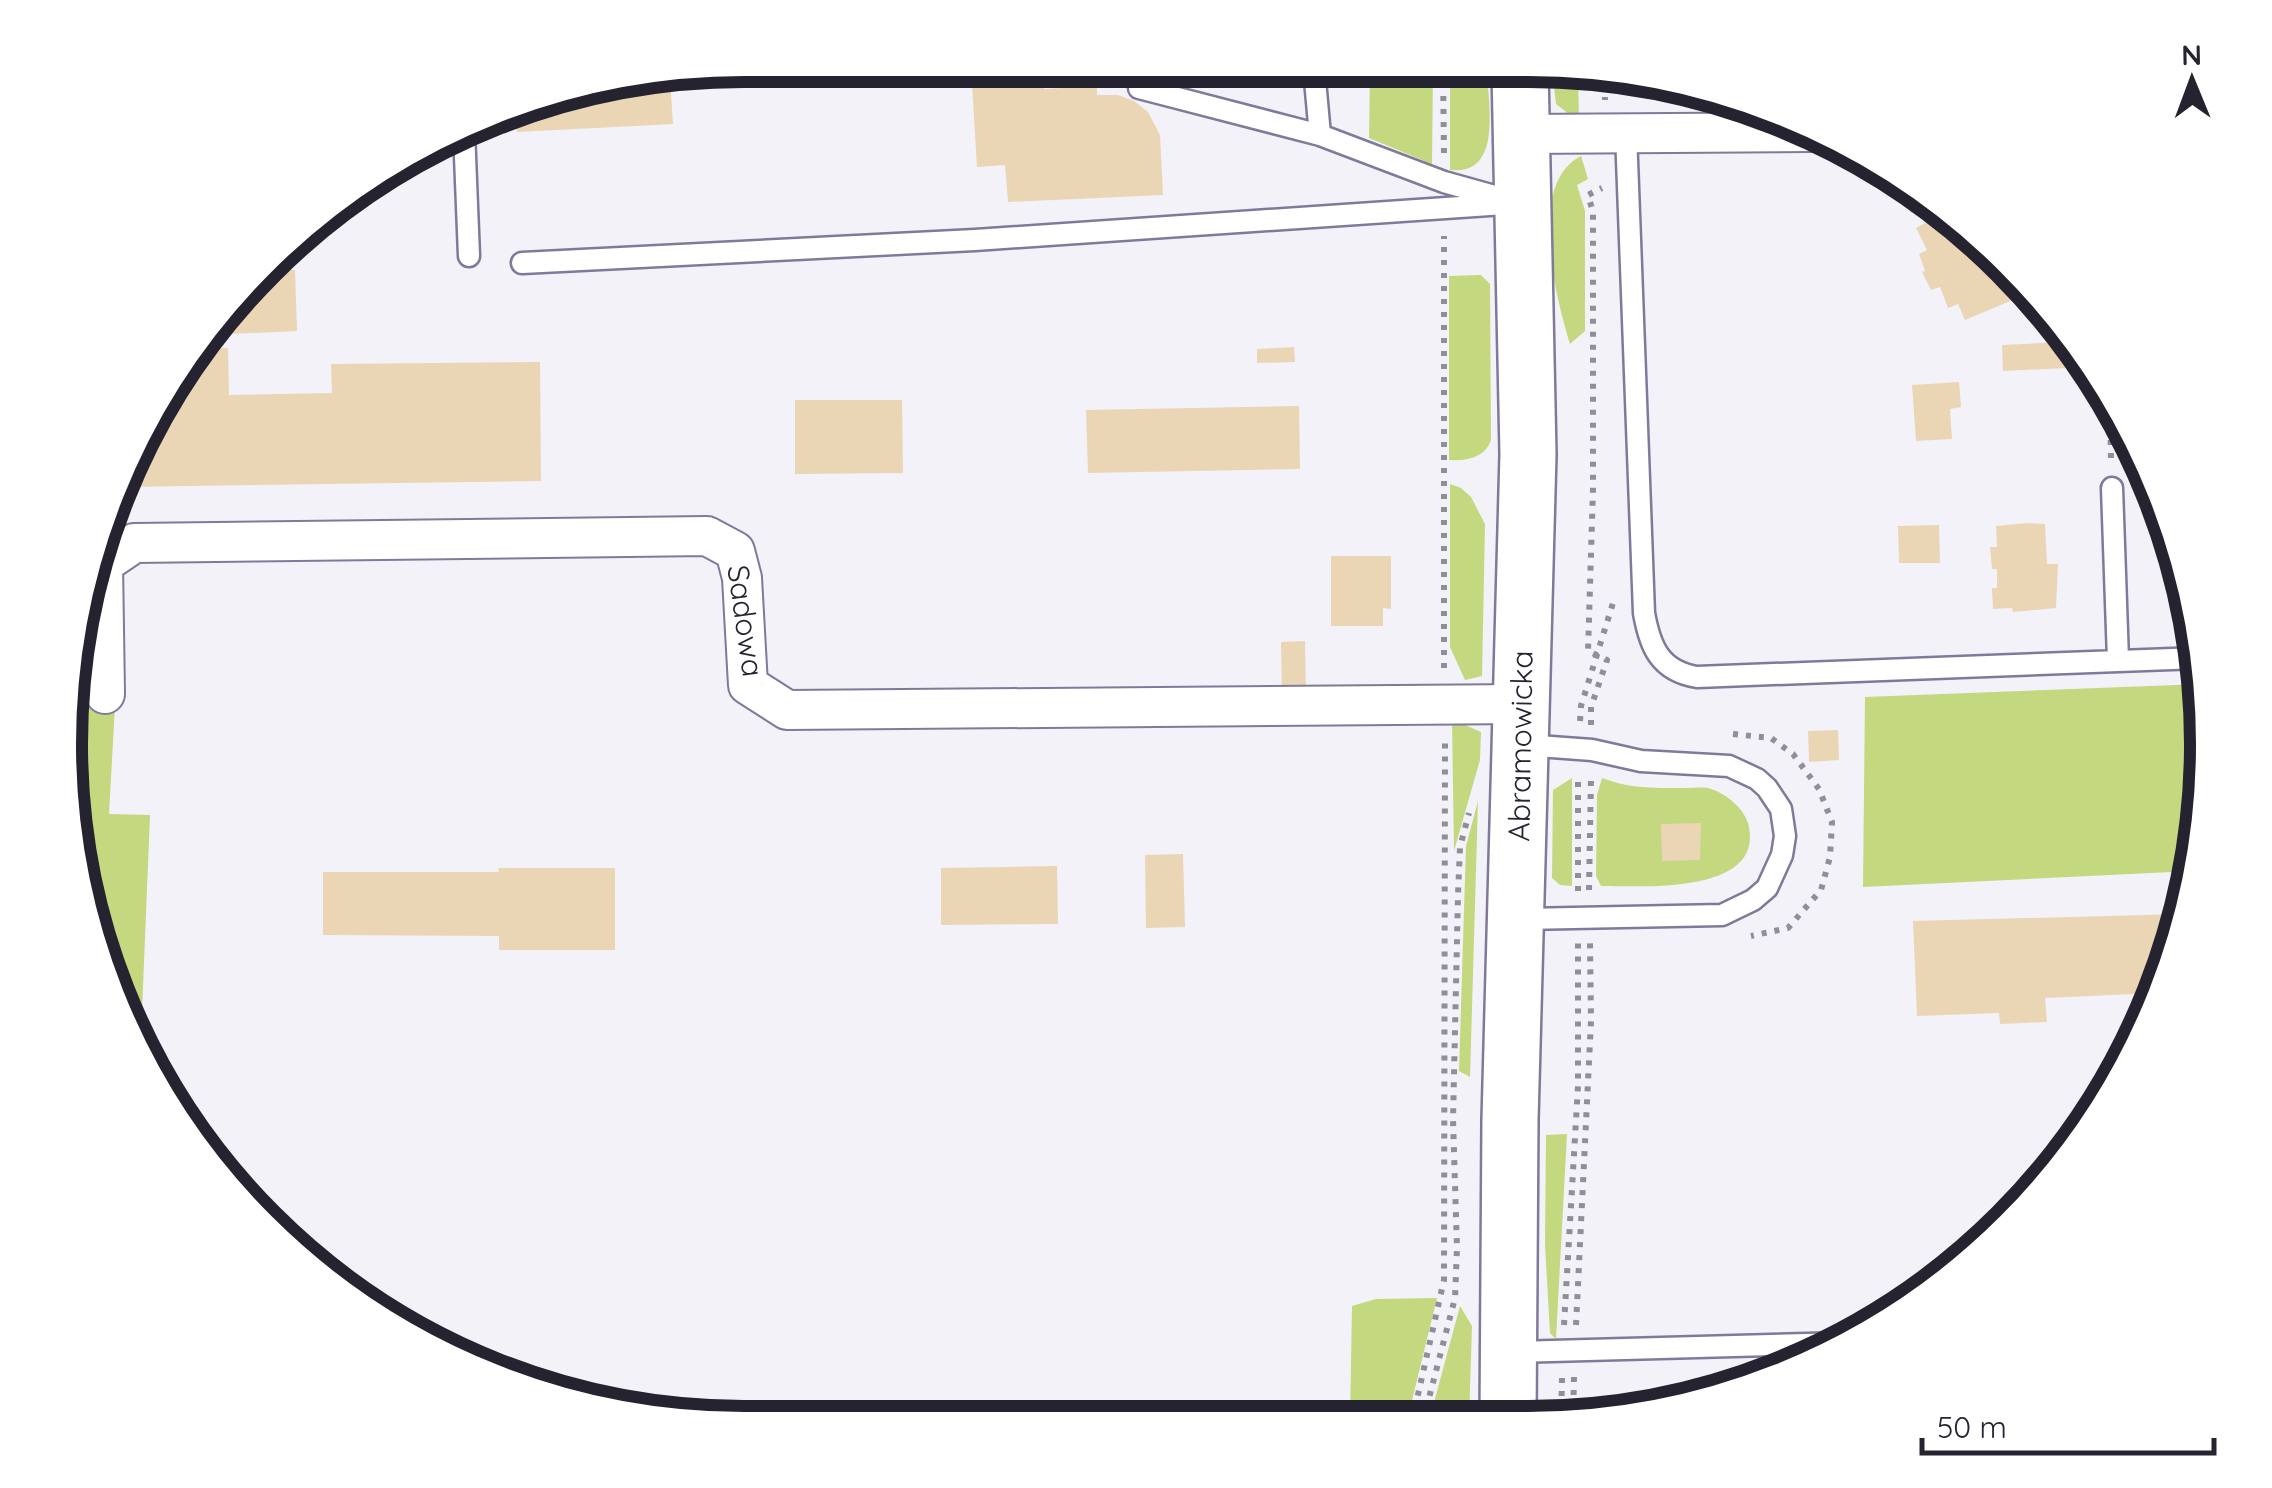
<svg xmlns="http://www.w3.org/2000/svg" width="2272" height="1488" viewBox="0 0 2272 1488" font-family="Quicksand,sans-serif">
	<style>
		.green { fill: #c3d87f }
		.building { fill: #ead6b5 }
		.lines { fill: none; stroke-linecap: round; stroke-linejoin: round }
		.service-casing { stroke: #807a9a; stroke-width: 25 }
		.minor-casing { stroke: #807a9a; stroke-width: 42 }
		.primary-casing { stroke: #807a9a; stroke-width: 60 }
		.path { stroke: #908e98; stroke-width: 6; stroke-dasharray: 5 8; stroke-linecap: butt }
		.service { stroke: #fff; stroke-width: 20 }
		.minor { stroke: #fff; stroke-width: 38 }
		.primary { stroke: #fff; stroke-width: 55 }
		.labels { text-anchor: middle; stroke-width: 10; stroke-linejoin: round; paint-order: stroke }
		.street-label { font-size: 30px; fill: #252330; stroke: #fff }
		.rim { fill: none; stroke: #252330; stroke-width: 12 }
	</style>
	<rect width="100%" height="100%" fill="#f3f2f9"/>
	<path class="green" d="M 1370,69 L 1433,70 L 1432,164 L 1369,138 Z
		M 1450,70 L 1487,70 C 1488,104 1503,176 1450,170 Z
		M 1552,70 L 1578,71 L 1579,122 L 1556,104 Z
		M 1581,156 L 1588,179 L 1577,185 L 1585,211 L 1585,331 L 1570,344 C 1556,297 1526,184 1581,156 Z
		M 1481,275 L 1490,284 L 1491,440 C 1485,458 1466,461 1449,460 L 1449,276 Z
		M 1450,484 L 1461,488 L 1471,497 L 1485,524 L 1482,676 L 1465,680 L 1450,647 Z
		M 2203,684 L 2205,699 L 2201,832 L 2192,871 L 1863,887 L 1865,697 Z
		M 67,705 L 115,706 L 109,814 L 150,815 L 141,1036 L 88,919 Z
		M 1452,719 L 1481,732 L 1480,760 L 1454,851 Z
		M 1572,778 L 1572,886 L 1560,885 L 1552,878 L 1553,790 Z
		M 1602,778 C 1630,789 1655,788 1685,788 C 1692,788 1702,787 1708,788 C 1724,792 1743,807 1748,823 C 1767,895 1642,886 1601,886 L 1596,876 L 1597,795 Z
		M 1478,801 L 1470,1077 L 1459,1071 L 1466,846 Z
		M 1567,1134 L 1556,1339 L 1550,1333 L 1545,1245 L 1546,1135 Z
		M 1437,1298 L 1407,1421 L 1350,1421 L 1352,1306 L 1376,1299 Z
		M 1460,1306 L 1472,1326 L 1469,1421 L 1429,1421 Z"/>
	<path class="building" d="M 1026,71 L 1026,81 L 1044,80 L 1044,89 L 1097,86 L 1097,95 L 1118,95 L 1134,101 L 1148,112 L 1160,135 L 1163,195 L 1008,202 L 1005,165 L 977,167 L 972,84 L 989,83 L 989,73 Z
		M 670,77 L 673,124 L 517,132 L 516,106 L 526,101 Z
		M 1899,186 L 1975,233 L 1992,253 L 1999,269 L 2006,266 L 2013,273 L 2022,296 L 1965,320 L 1958,304 L 1948,308 L 1940,287 L 1931,290 L 1922,272 L 1925,271 L 1919,254 L 1927,250 L 1916,228 L 1925,223 L 1919,210 L 1911,213 Z
		M 295,270 L 297,331 L 208,335 L 207,329 L 268,271 Z
		M 2067,342 L 2068,368 L 2003,371 L 2002,345 Z
		M 1294,347 L 1295,362 L 1257,363 L 1257,349 Z
		M 228,348 L 229,395 L 332,393 L 331,364 L 540,362 L 541,481 L 122,487 L 196,349 Z
		M 1959,382 L 1961,407 L 1950,409 L 1952,439 L 1916,441 L 1912,385 Z
		M 795,400 L 902,400 L 903,473 L 795,474 Z
		M 1299,406 L 1300,469 L 1088,473 L 1086,410 Z
		M 2028,523 L 2045,524 L 2047,564 L 2058,564 L 2056,608 L 2013,612 L 2012,608 L 1993,609 L 1992,588 L 1997,588 L 1997,569 L 1992,569 L 1990,547 L 1997,547 L 1996,526 Z
		M 1939,525 L 1940,563 L 1899,563 L 1898,526 Z
		M 1331,556 L 1391,556 L 1391,609 L 1383,608 L 1383,626 L 1331,626 Z
		M 1305,641 L 1306,695 L 1282,696 L 1281,642 Z
		M 1838,730 L 1839,760 L 1809,762 L 1808,731 Z
		M 1701,823 L 1700,860 L 1662,861 L 1661,824 Z
		M 1183,854 L 1185,927 L 1146,928 L 1145,855 Z
		M 1057,866 L 1058,924 L 941,925 L 941,868 Z
		M 498,868 L 615,868 L 615,950 L 499,950 L 499,936 L 323,935 L 323,872 L 499,872 Z
		M 2182,914 L 2171,962 L 2157,993 L 2045,998 L 2047,1022 L 2000,1024 L 1999,1013 L 1917,1016 L 1913,921 Z"/>
	<g class="lines">
		<g class="service-casing">
			<path id="service" d="M 1138,68 L 1139,88 L 1320,135 L 1314,69
				M 464,131 L 469,256
				M 1626,133 L 1644,613 C 1650,647 1660,671 1697,677 L 2199,658
				M 1320,135 L 1444,182 L 1505,199
				M 522,263 L 975,240 L 1519,203
				M 2112,488 L 2118,660
				M 1519,919 L 1722,915 L 1753,900 L 1767,888 L 1782,855 L 1785,836 L 1781,809 L 1767,788 L 1757,779 L 1729,766 L 1641,761 L 1592,750 L 1524,745
				M 1512,1352 L 1845,1343"/>
		</g>
		<g class="minor-casing">
			<path id="minor" d="M 1520,134 L 1812,132
				M 105,694 L 103,564 L 134,543 L 707,536 L 735,551 L 742,578 L 748,685 L 787,710 L 1522,704"/>
		</g>
		<g class="primary-casing">
			<path id="primary" d="M 1508,1421 L 1510,1120 L 1528,454 L 1520,70"/>
		</g>
		<path class="path" d="M 1443,70 L 1444,153
			M 1587,71 L 1588,96
			M 1604,71 L 1605,100
			M 2110,401 L 2111,462
			M 1444,668 L 1444,236
			M 1580,721 L 1581,706 L 1613,603
			M 1591,725 L 1591,707 L 1607,660 L 1588,651 L 1593,489 L 1593,212 L 1588,195 L 1602,188
			M 1733,734 L 1771,738 L 1793,754 L 1819,789 L 1832,822 L 1830,857 L 1821,890 L 1788,928 L 1751,936
			M 1589,890 L 1591,778
			M 1578,891 L 1578,778
			M 1564,1325 L 1578,1086 L 1578,943
			M 1576,1325 L 1591,1021 L 1590,943
			M 1412,1421 L 1444,1280 L 1445,741
			M 1423,1421 L 1455,1298 L 1457,1248 L 1453,1120 L 1458,895 L 1460,847 L 1469,813
			M 1573,1421 L 1574,1377
			M 1561,1422 L 1562,1378"/>
		<use href="#service" class="service"/>
		<use href="#minor" class="minor"/>
		<use href="#primary" class="primary"/>
	</g>
	<g class="labels">
		<g class="street-label">
			<text transform="translate(745 621) rotate(82)" y="10">Sadowa</text>
			<text transform="translate(1521 746) rotate(-89)" y="10">Abramowicka</text>
		</g>
	</g>
	<path d="M0 0H2272V1488H0ZM744 82H1528A662 662 0 0 1 2190 744V744A662 662 0 0 1 1528 1406H744A662 662 0 0 1 82 744V744A662 662 0 0 1 744 82Z" fill="#fff" fill-rule="evenodd"/>
	<path class="rim" d="M744 82H1528A662 662 0 0 1 2190 744V744A662 662 0 0 1 1528 1406H744A662 662 0 0 1 82 744V744A662 662 0 0 1 744 82Z"/>
	<g transform="translate(2192 80) rotate(359)" stroke="#ffffff" stroke-width="8" paint-order="stroke">
	<path d="M0-8L18 38L0 25L-18 38Z" fill="#252330"/>
	<text y="-15" font-size="28" font-weight="bold" text-anchor="middle" fill="#252330">N</text>
	</g>
	<path d="M1922 1438v15h292v-15" fill="none" stroke="#252330" stroke-width="5"/>
	<text x="1937" y="1438" font-size="30" fill="#252330" stroke="#ffffff" stroke-width="8" paint-order="stroke">50 m</text>
</svg>
